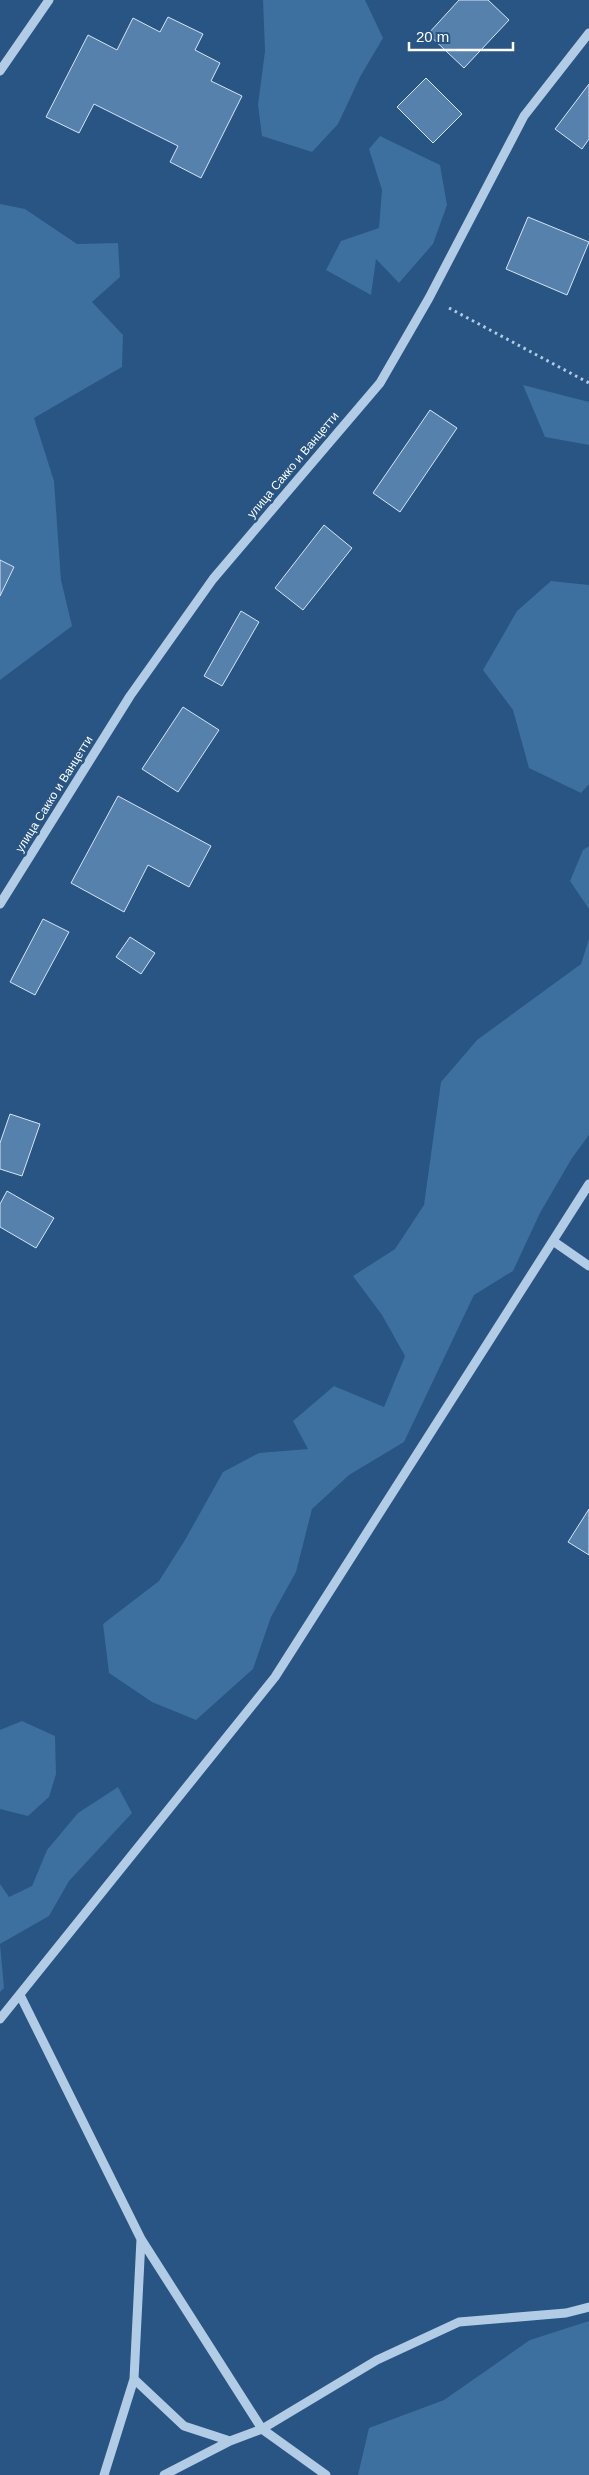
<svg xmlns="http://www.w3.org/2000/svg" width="589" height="2475" viewBox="0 0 589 2475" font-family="Helvetica,sans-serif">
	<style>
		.green { fill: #3d6f9f }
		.building { fill: #5581ac; stroke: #d5e5f5 }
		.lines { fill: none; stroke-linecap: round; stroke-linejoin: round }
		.path { stroke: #b2cce6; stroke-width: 3; stroke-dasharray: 2.5 4; stroke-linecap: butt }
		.minor { stroke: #b2cce6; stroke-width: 9 }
		.labels { text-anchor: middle; stroke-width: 5; stroke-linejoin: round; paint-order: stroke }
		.street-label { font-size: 12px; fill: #fff; stroke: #285583 }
	</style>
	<rect width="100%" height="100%" fill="#285583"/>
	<path class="green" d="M 263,0 L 365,0 L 383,38 L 360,77 L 338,124 L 312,152 L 262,136 L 258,105 L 265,51 Z
		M 380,136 L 440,165 L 447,205 L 433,244 L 399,283 L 376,259 L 371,295 L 326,270 L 341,241 L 379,228 L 382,190 L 369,149 Z
		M 0,204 L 25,209 L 77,244 L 118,243 L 120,277 L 92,302 L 123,335 L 122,367 L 34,418 L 54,481 L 61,580 L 72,626 L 0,680 L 0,596 L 14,567 L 0,560 Z
		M 523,385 L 589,402 L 589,445 L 545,437 Z
		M 551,581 L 589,585 L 589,784 L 581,793 L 529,768 L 513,710 L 483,670 L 517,611 Z
		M 589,846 L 589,909 L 570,881 L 583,850 Z
		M 589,939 L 589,1135 L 572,1158 L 540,1213 L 513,1271 L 474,1295 L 404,1442 L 349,1475 L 312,1509 L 296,1572 L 271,1617 L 253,1669 L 196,1720 L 152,1702 L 109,1673 L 103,1624 L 159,1581 L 185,1540 L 223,1472 L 259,1453 L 308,1449 L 293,1421 L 334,1386 L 384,1407 L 405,1356 L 382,1315 L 353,1276 L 395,1249 L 424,1205 L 441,1082 L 477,1040 L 581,964 Z
		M 22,1721 L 55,1736 L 56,1774 L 49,1797 L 28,1816 L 0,1809 L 0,1730 Z
		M 118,1787 L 132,1813 L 69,1881 L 49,1916 L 0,1944 L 4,1988 L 0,1992 L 0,1884 L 9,1897 L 32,1886 L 47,1850 L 78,1813 Z
		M 589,2321 L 589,2475 L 358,2475 L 369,2428 L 444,2400 L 530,2340 Z"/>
	<path class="building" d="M 459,0 L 488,0 L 509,20 L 464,68 L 428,34 Z
		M 168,17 L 203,34 L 195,50 L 220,63 L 211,81 L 242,96 L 201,178 L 170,162 L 178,146 L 94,104 L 79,133 L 46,117 L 88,35 L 117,50 L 133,18 L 160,32 Z
		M 426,78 L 462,114 L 433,143 L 397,107 Z
		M 589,84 L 589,139 L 582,149 L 555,129 Z
		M 528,217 L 589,242 L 567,295 L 506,269 Z
		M 430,410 L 457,428 L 400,512 L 373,493 Z
		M 324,525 L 352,548 L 303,610 L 275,588 Z
		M 0,560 L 14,567 L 0,596 Z
		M 241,611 L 259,622 L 222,686 L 204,676 Z
		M 183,707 L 219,730 L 178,792 L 142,769 Z
		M 118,796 L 211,846 L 189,887 L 148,865 L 124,912 L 71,883 Z
		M 43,919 L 69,932 L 35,995 L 10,982 Z
		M 130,937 L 155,953 L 141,974 L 116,957 Z
		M 10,1114 L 40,1124 L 22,1176 L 0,1169 L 0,1143 Z
		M 7,1191 L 54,1218 L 36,1248 L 0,1227 L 0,1204 Z
		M 589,1509 L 589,1555 L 568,1542 Z"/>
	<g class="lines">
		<path class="path" d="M 449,308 L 589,383"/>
		<path class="minor" d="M 0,71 L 49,0
			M 0,904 L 130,696 L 213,579 L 380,383 L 429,298 L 524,116 L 589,33
			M 553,1241 L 589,1266
			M 20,1995 L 141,2239 L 262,2429 L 326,2475
			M 0,2019 L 275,1677 L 589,1184
			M 134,2379 L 184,2426 L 230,2441 L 262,2429 L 377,2360 L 459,2322 L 566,2313 L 589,2307
			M 104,2475 L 134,2379 L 141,2239
			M 164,2475 L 230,2441"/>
	</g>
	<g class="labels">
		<g class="street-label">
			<text transform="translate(293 465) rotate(-50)" y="4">улица Сакко и Ванцетти</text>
			<text transform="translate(54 794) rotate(-58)" y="4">улица Сакко и Ванцетти</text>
		</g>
	</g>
	<path d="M409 42v8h104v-8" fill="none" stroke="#ffffff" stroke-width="2.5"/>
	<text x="416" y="42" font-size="15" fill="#ffffff" stroke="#285583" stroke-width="4" paint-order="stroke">20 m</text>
</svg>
